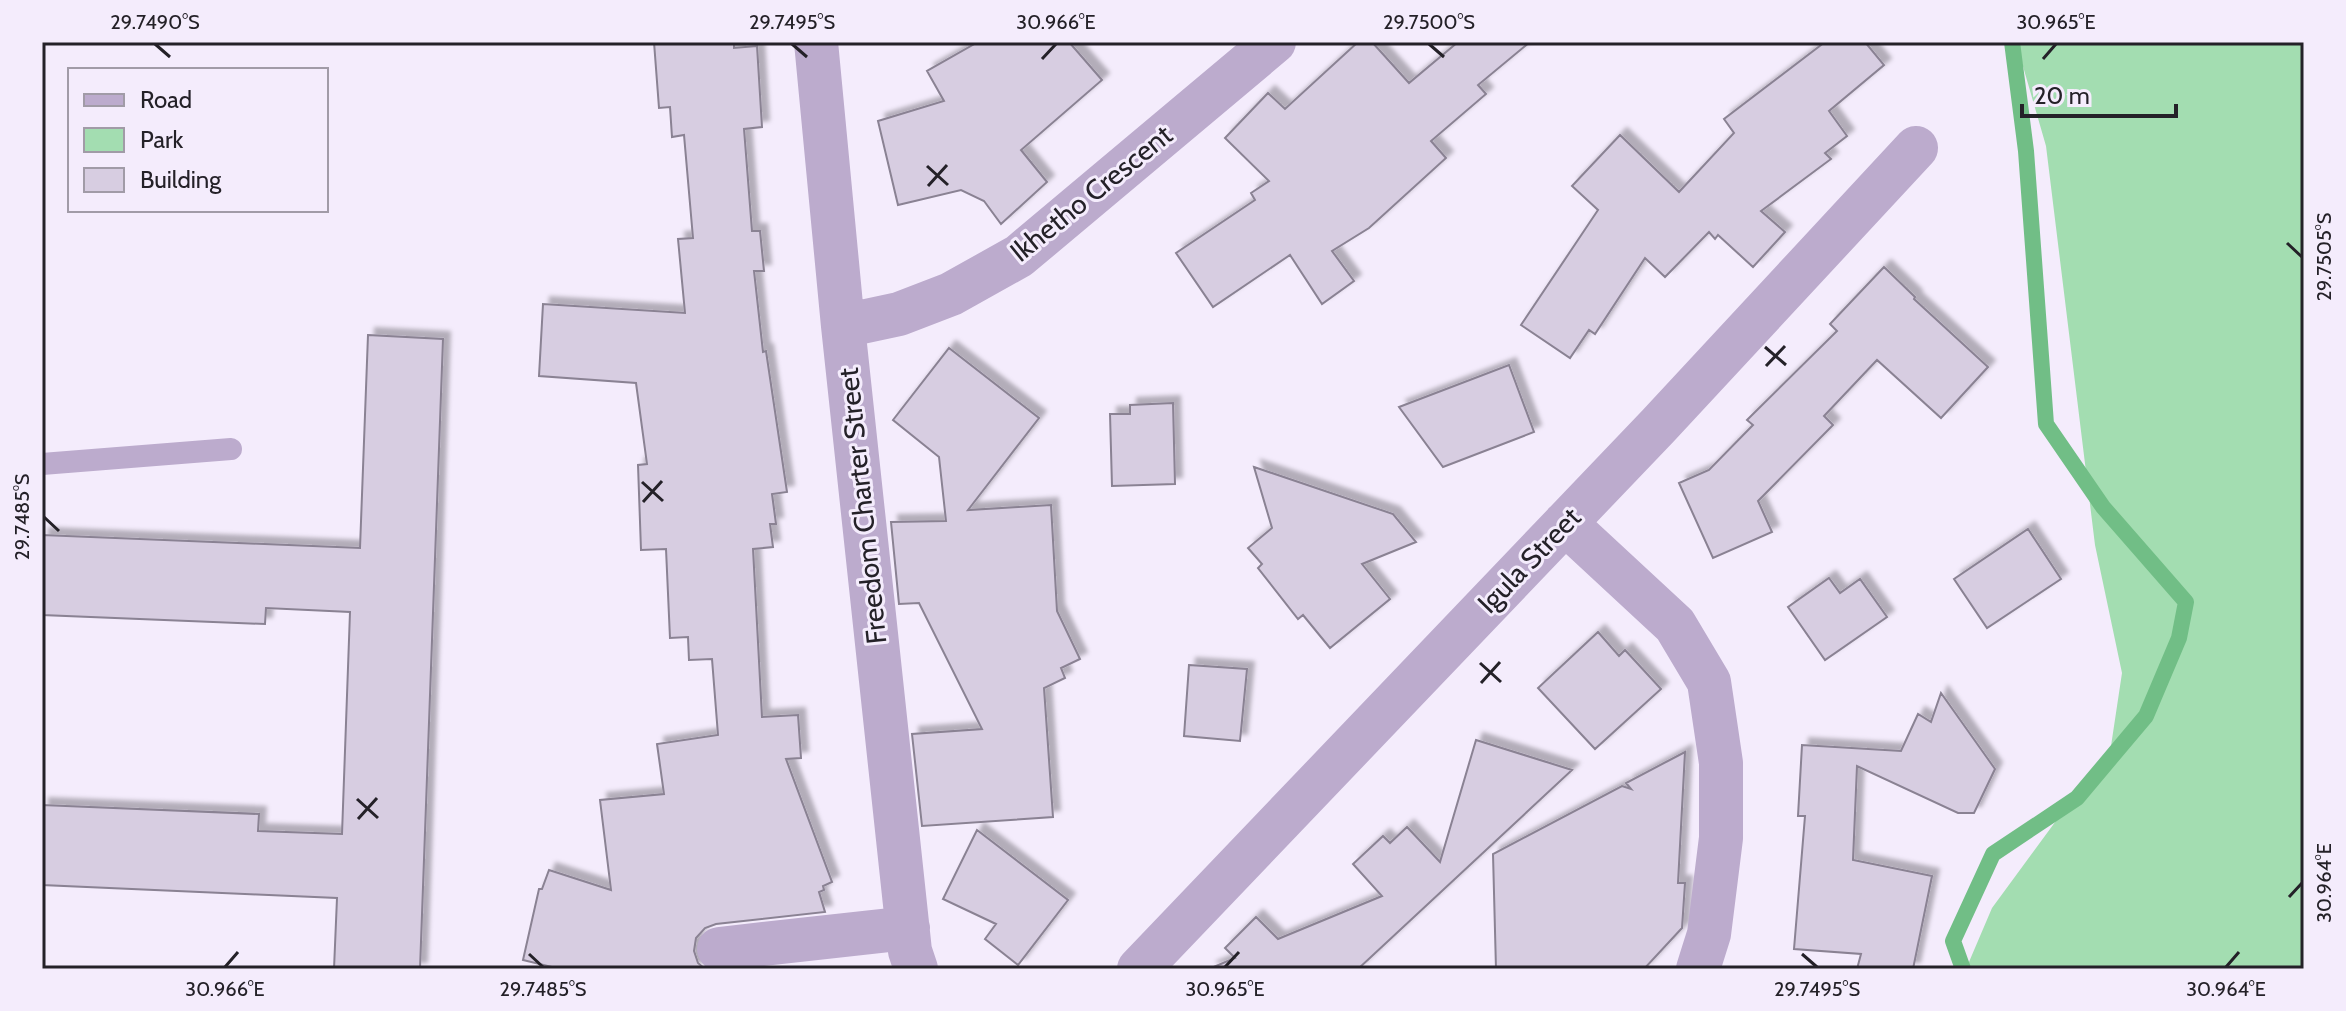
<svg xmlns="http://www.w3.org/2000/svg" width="2346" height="1011" viewBox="0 0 2346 1011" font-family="Cabin,sans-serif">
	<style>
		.green { fill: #a3ddb1 }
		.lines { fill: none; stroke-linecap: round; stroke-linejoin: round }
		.stream { stroke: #71be86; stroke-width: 16 }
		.building { fill: #d7cde1; stroke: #8a8293; stroke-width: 2; filter: url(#shadow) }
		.service { stroke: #bcabcd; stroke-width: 22 }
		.minor { stroke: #bcabcd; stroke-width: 44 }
		.ticks { fill: none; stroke: #242128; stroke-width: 3 }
		.labels { text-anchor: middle; stroke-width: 6; stroke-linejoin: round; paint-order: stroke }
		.street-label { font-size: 28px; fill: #242128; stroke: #f4ecfc }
		.neatline { fill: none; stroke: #242128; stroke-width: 3 }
		.ticks-label { font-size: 20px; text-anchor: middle; fill: #242128 }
	</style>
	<defs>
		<filter id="shadow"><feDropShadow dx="7" dy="-7" stdDeviation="2" flood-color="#0004"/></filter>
	</defs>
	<rect width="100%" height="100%" fill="#f4ecfc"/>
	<path class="green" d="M 2016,42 L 2304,42 L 2304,969 L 1966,969 L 1992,908 L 2111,746 L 2122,673 L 2095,545 L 2046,146 Z"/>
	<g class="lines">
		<path class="stream" d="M 1963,969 L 1953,941 L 1993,854 L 2077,798 L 2146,716 L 2179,638 L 2186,602 L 2103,507 L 2046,424 L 2026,151 L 2012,42"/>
	</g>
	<path class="building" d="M 654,42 L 734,42 L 734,48 L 757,46 L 762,127 L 744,129 L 752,231 L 760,231 L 764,271 L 754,271 L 763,352 L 766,351 L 787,492 L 772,494 L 776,524 L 770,524 L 773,547 L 753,549 L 762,717 L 798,715 L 801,758 L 786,759 L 832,882 L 823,886 L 824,890 L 819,892 L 825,912 L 716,924 L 705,928 L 696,938 L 694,951 L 698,963 L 705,969 L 560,969 L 523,960 L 539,889 L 542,889 L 549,870 L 611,890 L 600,800 L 664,794 L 657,744 L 718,735 L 712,659 L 689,660 L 688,637 L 670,638 L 666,549 L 641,550 L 638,465 L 647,464 L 636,383 L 539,376 L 543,304 L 685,313 L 678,239 L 693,238 L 684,135 L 672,137 L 670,107 L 659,108 Z
		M 978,42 L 1069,42 L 1102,80 L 1021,150 L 1047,182 L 1001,224 L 984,201 L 961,190 L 898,205 L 878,121 L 944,101 L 927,71 Z
		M 1358,42 L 1372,42 L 1409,83 L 1458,42 L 1530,42 L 1478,85 L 1486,94 L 1431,141 L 1446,158 L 1369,228 L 1332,251 L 1354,281 L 1322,304 L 1290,255 L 1213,307 L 1176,253 L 1255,200 L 1251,193 L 1269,181 L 1225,138 L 1268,93 L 1285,109 Z
		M 1825,42 L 1865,42 L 1884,65 L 1829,111 L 1847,136 L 1825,153 L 1831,159 L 1761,211 L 1785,232 L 1753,267 L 1718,235 L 1715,239 L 1709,232 L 1665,277 L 1645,258 L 1595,334 L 1589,330 L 1570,358 L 1521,325 L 1598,210 L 1572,186 L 1620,135 L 1679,192 L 1734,133 L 1724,119 Z
		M 1884,267 L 1915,297 L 1914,299 L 1988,367 L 1941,418 L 1877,360 L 1824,416 L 1833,425 L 1758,501 L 1772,532 L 1713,558 L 1679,483 L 1709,470 L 1753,425 L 1747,420 L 1837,331 L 1830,324 Z
		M 368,335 L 443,339 L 420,969 L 334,969 L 337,898 L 42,885 L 42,805 L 259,814 L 258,831 L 342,834 L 350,612 L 266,608 L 265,624 L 42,615 L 42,535 L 360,548 Z
		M 949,348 L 1039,418 L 968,510 L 1051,505 L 1057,611 L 1080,659 L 1061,668 L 1065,678 L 1044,688 L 1053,817 L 922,826 L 912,734 L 982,729 L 919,603 L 899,604 L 891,522 L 946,521 L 939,457 L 893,420 Z
		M 1509,365 L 1534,432 L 1443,467 L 1399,407 Z
		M 1173,403 L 1175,484 L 1112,486 L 1110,414 L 1130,414 L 1130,405 Z
		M 1254,467 L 1393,514 L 1416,542 L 1362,564 L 1390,599 L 1330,648 L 1303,615 L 1298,619 L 1258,568 L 1262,564 L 1248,548 L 1272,528 Z
		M 2028,529 L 2061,579 L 1987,628 L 1954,579 Z
		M 1829,578 L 1840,593 L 1860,579 L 1887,617 L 1825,660 L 1788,607 Z
		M 1598,632 L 1619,656 L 1625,650 L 1661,689 L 1595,749 L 1538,688 Z
		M 1189,665 L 1247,669 L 1240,741 L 1184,736 Z
		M 1941,693 L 1995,769 L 1974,813 L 1958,813 L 1857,766 L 1853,860 L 1932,876 L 1913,969 L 1857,969 L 1861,954 L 1794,949 L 1805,816 L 1798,816 L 1802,745 L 1901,751 L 1918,714 L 1931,722 Z
		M 1476,740 L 1572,770 L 1358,969 L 1209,969 L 1235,958 L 1225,948 L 1256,917 L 1278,939 L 1382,896 L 1353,864 L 1383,836 L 1390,843 L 1407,827 L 1440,862 Z
		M 1685,752 L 1678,883 L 1685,883 L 1682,928 L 1644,969 L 1496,969 L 1493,854 L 1622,786 L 1631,789 L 1626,783 Z
		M 977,830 L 1068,900 L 1018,965 L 985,939 L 996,924 L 943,899 Z"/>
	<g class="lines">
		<path class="service" d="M 42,464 L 231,449"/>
		<path class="minor" d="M 816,42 L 843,326 L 910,951 L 916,969
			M 843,326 L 899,314 L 951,294 L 1019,256 L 1274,42
			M 1565,523 L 1675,625 L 1709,682 L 1721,763 L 1721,838 L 1709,934 L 1698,969
			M 719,949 L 908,928
			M 1139,969 L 1658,426 L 1916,148"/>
	</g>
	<path class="ticks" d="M 155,44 L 170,57M 792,44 L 807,57M 1429,44 L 1444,57M 1042,59 L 1056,44M 2043,59 L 2056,44M 927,166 L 948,185M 928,186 L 947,165M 2287,243 L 2302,257M 1765,347 L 1786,365M 1766,366 L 1785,346M 642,482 L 663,501M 643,502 L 662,481M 44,517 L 59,531M 1480,663 L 1501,682M 1481,683 L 1500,662M 357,799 L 378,818M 358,819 L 377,798M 2289,897 L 2302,883M 529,954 L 543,967M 1802,954 L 1817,967M 225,967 L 238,952M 1225,967 L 1239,952M 2226,967 L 2239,952"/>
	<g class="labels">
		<g class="street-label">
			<text transform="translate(1091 193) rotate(-39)" y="10">Ikhetho Crescent</text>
			<text transform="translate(862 506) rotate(-96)" y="10">Freedom Charter Street</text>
			<text transform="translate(1529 560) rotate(-46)" y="10">Igula Street</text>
		</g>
	</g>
	<rect width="2346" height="1011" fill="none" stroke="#f4ecfc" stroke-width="88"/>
	<rect x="68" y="68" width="260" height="144" fill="#f4ecfc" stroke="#a19ba7" stroke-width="2"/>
	<rect x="84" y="94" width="40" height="12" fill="#bcabcd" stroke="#a19ba7" stroke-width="2"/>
	<text x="140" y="108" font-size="24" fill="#242128">Road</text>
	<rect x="84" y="128" width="40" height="24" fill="#a3ddb1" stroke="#a19ba7" stroke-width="2"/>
	<text x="140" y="148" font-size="24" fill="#242128">Park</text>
	<rect x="84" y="168" width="40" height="24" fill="#d7cde1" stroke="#a19ba7" stroke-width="2"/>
	<text x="140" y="188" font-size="24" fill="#242128">Building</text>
	<path d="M2022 104v12h154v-12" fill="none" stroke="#242128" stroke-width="4"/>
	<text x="2034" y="104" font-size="24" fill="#242128" stroke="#f4ecfc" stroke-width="6" paint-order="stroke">20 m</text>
	<rect x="44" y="44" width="2258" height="923" class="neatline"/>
	<g class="ticks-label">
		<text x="155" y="29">29.7490°S</text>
		<text x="792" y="29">29.7495°S</text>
		<text x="1056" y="29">30.966°E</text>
		<text x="1429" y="29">29.7500°S</text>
		<text x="2056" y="29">30.965°E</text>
		<text transform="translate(2324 257) rotate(-90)" y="7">29.7505°S</text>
		<text transform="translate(22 517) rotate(-90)" y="7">29.7485°S</text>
		<text transform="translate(2324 883) rotate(-90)" y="7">30.964°E</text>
		<text x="225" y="996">30.966°E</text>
		<text x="543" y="996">29.7485°S</text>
		<text x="1225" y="996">30.965°E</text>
		<text x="1817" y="996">29.7495°S</text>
		<text x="2226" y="996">30.964°E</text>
	</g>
</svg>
